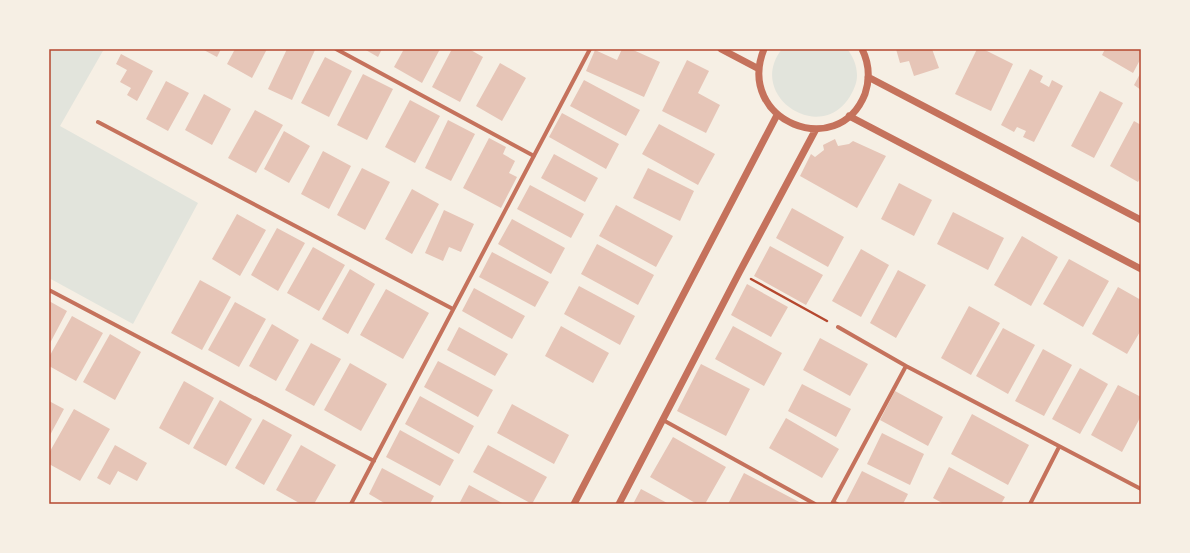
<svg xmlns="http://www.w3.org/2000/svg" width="1190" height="553" viewBox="0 0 1190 553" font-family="'Playfair Display',serif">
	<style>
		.green { fill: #e2e4dc }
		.building { fill: #e6c5b7 }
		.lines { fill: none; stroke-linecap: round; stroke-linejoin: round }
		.path { stroke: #b5482f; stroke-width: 2.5 }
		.pedestrian { stroke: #c5725c; stroke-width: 3.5 }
		.minor { stroke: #c5725c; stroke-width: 4 }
		.tertiary { stroke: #c5725c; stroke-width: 7 }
		.neatline { fill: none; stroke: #b5482f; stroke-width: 1.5 }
	</style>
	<rect width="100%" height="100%" fill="#f6efe4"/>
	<path class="green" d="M 49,49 L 104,49 L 60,126 L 198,203 L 133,324 L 49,278 Z
		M 782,49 L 847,49 C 855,58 860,74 855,86 C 830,152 743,98 782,49 Z"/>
	<path class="building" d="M 202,49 L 221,49 L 217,57 Z
		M 235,49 L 267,49 L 252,78 L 227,64 Z
		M 287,49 L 315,50 L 292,100 L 268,89 Z
		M 364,49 L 382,49 L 378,57 Z
		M 404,49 L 440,49 L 422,83 L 394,67 Z
		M 452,49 L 469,49 L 483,57 L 460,102 L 432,87 Z
		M 622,49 L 631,49 L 660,62 L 644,97 L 586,71 L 595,50 L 617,60 Z
		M 896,49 L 932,49 L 939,68 L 914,76 L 909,61 L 900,63 Z
		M 977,49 L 983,49 L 1013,64 L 991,111 L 955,94 Z
		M 1105,49 L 1141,49 L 1141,58 L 1133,73 L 1102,55 Z
		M 121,54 L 153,71 L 137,101 L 127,95 L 131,88 L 120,82 L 127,70 L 116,64 Z
		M 325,57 L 352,71 L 329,117 L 301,103 Z
		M 687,60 L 709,71 L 698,93 L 720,105 L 706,133 L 662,111 Z
		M 500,63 L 526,78 L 502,121 L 476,106 Z
		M 1030,69 L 1043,76 L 1040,82 L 1049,87 L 1052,80 L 1063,86 L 1034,142 L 1023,137 L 1026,131 L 1017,127 L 1014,132 L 1001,125 Z
		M 1141,72 L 1141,90 L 1134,85 Z
		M 363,74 L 393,89 L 367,140 L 337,125 Z
		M 584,80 L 640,110 L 626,136 L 570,106 Z
		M 166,81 L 189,93 L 168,131 L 146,119 Z
		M 1100,91 L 1123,103 L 1094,158 L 1071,146 Z
		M 204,94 L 231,109 L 212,145 L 185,130 Z
		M 410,100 L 440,116 L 415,163 L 385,147 Z
		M 255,110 L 283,125 L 256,173 L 228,158 Z
		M 562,113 L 619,144 L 606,169 L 549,137 Z
		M 448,120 L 475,134 L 451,181 L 425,168 Z
		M 1134,121 L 1141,125 L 1141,177 L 1138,182 L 1110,166 Z
		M 659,124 L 715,154 L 698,185 L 642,154 Z
		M 284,131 L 310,146 L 289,183 L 264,169 Z
		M 489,138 L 506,147 L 503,154 L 515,161 L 509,173 L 517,177 L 501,208 L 463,188 Z
		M 835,139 L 838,146 L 849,144 L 853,141 L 886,156 L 857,208 L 800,176 L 811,154 L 815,157 L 824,150 L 823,145 Z
		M 323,151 L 351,166 L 329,209 L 301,194 Z
		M 554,154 L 598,178 L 585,202 L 541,178 Z
		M 362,168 L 390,182 L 365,230 L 337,215 Z
		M 648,168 L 694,191 L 680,221 L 633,198 Z
		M 899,183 L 932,200 L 914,236 L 881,219 Z
		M 530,185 L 584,214 L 571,238 L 517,209 Z
		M 412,189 L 439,204 L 412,254 L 385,239 Z
		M 616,205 L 673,236 L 656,267 L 599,236 Z
		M 792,208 L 844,237 L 828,267 L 776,238 Z
		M 444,210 L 474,224 L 461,252 L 449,247 L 443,261 L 425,253 Z
		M 953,212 L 1004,238 L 988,270 L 937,244 Z
		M 237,214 L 266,230 L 240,276 L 212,259 Z
		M 512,219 L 565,248 L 551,274 L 498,244 Z
		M 277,228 L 305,243 L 278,291 L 251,275 Z
		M 1022,236 L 1058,257 L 1031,306 L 994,285 Z
		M 597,244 L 654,275 L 638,305 L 581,274 Z
		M 770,246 L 823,275 L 806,305 L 754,276 Z
		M 313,247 L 345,265 L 319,311 L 287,293 Z
		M 861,249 L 889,265 L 861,317 L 832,301 Z
		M 492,252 L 549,282 L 535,307 L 479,277 Z
		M 1069,259 L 1109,281 L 1083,327 L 1043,304 Z
		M 350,269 L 375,284 L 348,334 L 322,319 Z
		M 898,270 L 926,285 L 896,338 L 870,323 Z
		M 200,280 L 231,297 L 202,350 L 171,333 Z
		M 747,284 L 788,307 L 771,337 L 731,315 Z
		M 579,286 L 635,316 L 620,345 L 564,314 Z
		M 1118,287 L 1141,300 L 1141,330 L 1127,354 L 1092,334 Z
		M 474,288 L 525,316 L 512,339 L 462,311 Z
		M 386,289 L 429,313 L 403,359 L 360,335 Z
		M 49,301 L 67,311 L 49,345 Z
		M 235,302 L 266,319 L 239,367 L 208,350 Z
		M 969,306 L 1000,323 L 971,375 L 941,358 Z
		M 72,316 L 103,333 L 76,381 L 49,366 L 49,357 Z
		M 272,324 L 299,340 L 276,381 L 249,366 Z
		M 561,326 L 609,353 L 593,383 L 545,356 Z
		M 733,326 L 782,353 L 764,386 L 715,359 Z
		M 459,327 L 508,354 L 495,376 L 447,350 Z
		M 1003,328 L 1035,345 L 1008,394 L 976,376 Z
		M 110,334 L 141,352 L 115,400 L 83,382 Z
		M 820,338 L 868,364 L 850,396 L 803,370 Z
		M 311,343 L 341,359 L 314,406 L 285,390 Z
		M 1043,349 L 1072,365 L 1044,416 L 1015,401 Z
		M 438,361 L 493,390 L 478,417 L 424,387 Z
		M 350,363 L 387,384 L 361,431 L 324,410 Z
		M 701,364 L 750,389 L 726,436 L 677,411 Z
		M 1080,368 L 1108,384 L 1080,434 L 1052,419 Z
		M 184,381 L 214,398 L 189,445 L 159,428 Z
		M 802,384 L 851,409 L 836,437 L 788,411 Z
		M 1118,385 L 1141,397 L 1141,416 L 1122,452 L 1091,435 Z
		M 895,391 L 943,417 L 928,446 L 880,420 Z
		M 420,396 L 474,426 L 459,454 L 405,424 Z
		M 220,400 L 252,419 L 226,466 L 193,448 Z
		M 49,401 L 64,409 L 49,437 Z
		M 512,404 L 569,435 L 554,464 L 497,433 Z
		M 74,409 L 110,429 L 80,481 L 49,464 L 49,453 Z
		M 972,414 L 1029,445 L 1008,485 L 951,454 Z
		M 786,418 L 839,449 L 822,478 L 769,448 Z
		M 263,419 L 292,435 L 264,485 L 235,468 Z
		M 400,430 L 454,460 L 440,486 L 386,457 Z
		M 882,433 L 924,454 L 910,485 L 867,464 Z
		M 673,437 L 726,467 L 705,504 L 697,504 L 650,477 Z
		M 115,445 L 147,463 L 137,481 L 118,471 L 110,485 L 97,478 Z
		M 301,445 L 336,465 L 314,504 L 301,504 L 276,490 Z
		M 488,445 L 547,477 L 532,504 L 473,472 Z
		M 949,467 L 1005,497 L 1001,504 L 944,504 L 933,498 Z
		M 382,468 L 434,496 L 430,504 L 386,504 L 369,494 Z
		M 862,471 L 908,494 L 903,504 L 845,504 Z
		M 744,473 L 803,504 L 728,504 Z
		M 469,485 L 504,504 L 459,504 Z
		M 641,489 L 669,504 L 633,504 Z"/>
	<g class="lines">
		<path class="path" d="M 751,279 L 827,321"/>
		<path class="pedestrian" d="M 833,502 L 838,504"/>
		<path class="minor" d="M 336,49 L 534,156
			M 98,122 L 453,309
			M 49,290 L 374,461
			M 838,327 L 906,366 L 1141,489
			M 663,420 L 815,504
			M 351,504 L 590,49
			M 832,504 L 906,366
			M 1030,504 L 1059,447"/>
		<path class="tertiary" d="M 721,49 L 759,69
			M 764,49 C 735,121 838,162 865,94 C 870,79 869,63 862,49
			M 868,77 L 1141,220
			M 849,116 L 1141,269
			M 574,504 L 777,115
			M 619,504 L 739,273 L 816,129"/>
	</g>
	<rect width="1190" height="553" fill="none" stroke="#f6efe4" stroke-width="100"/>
	<rect x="50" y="50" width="1090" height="453" class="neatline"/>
</svg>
